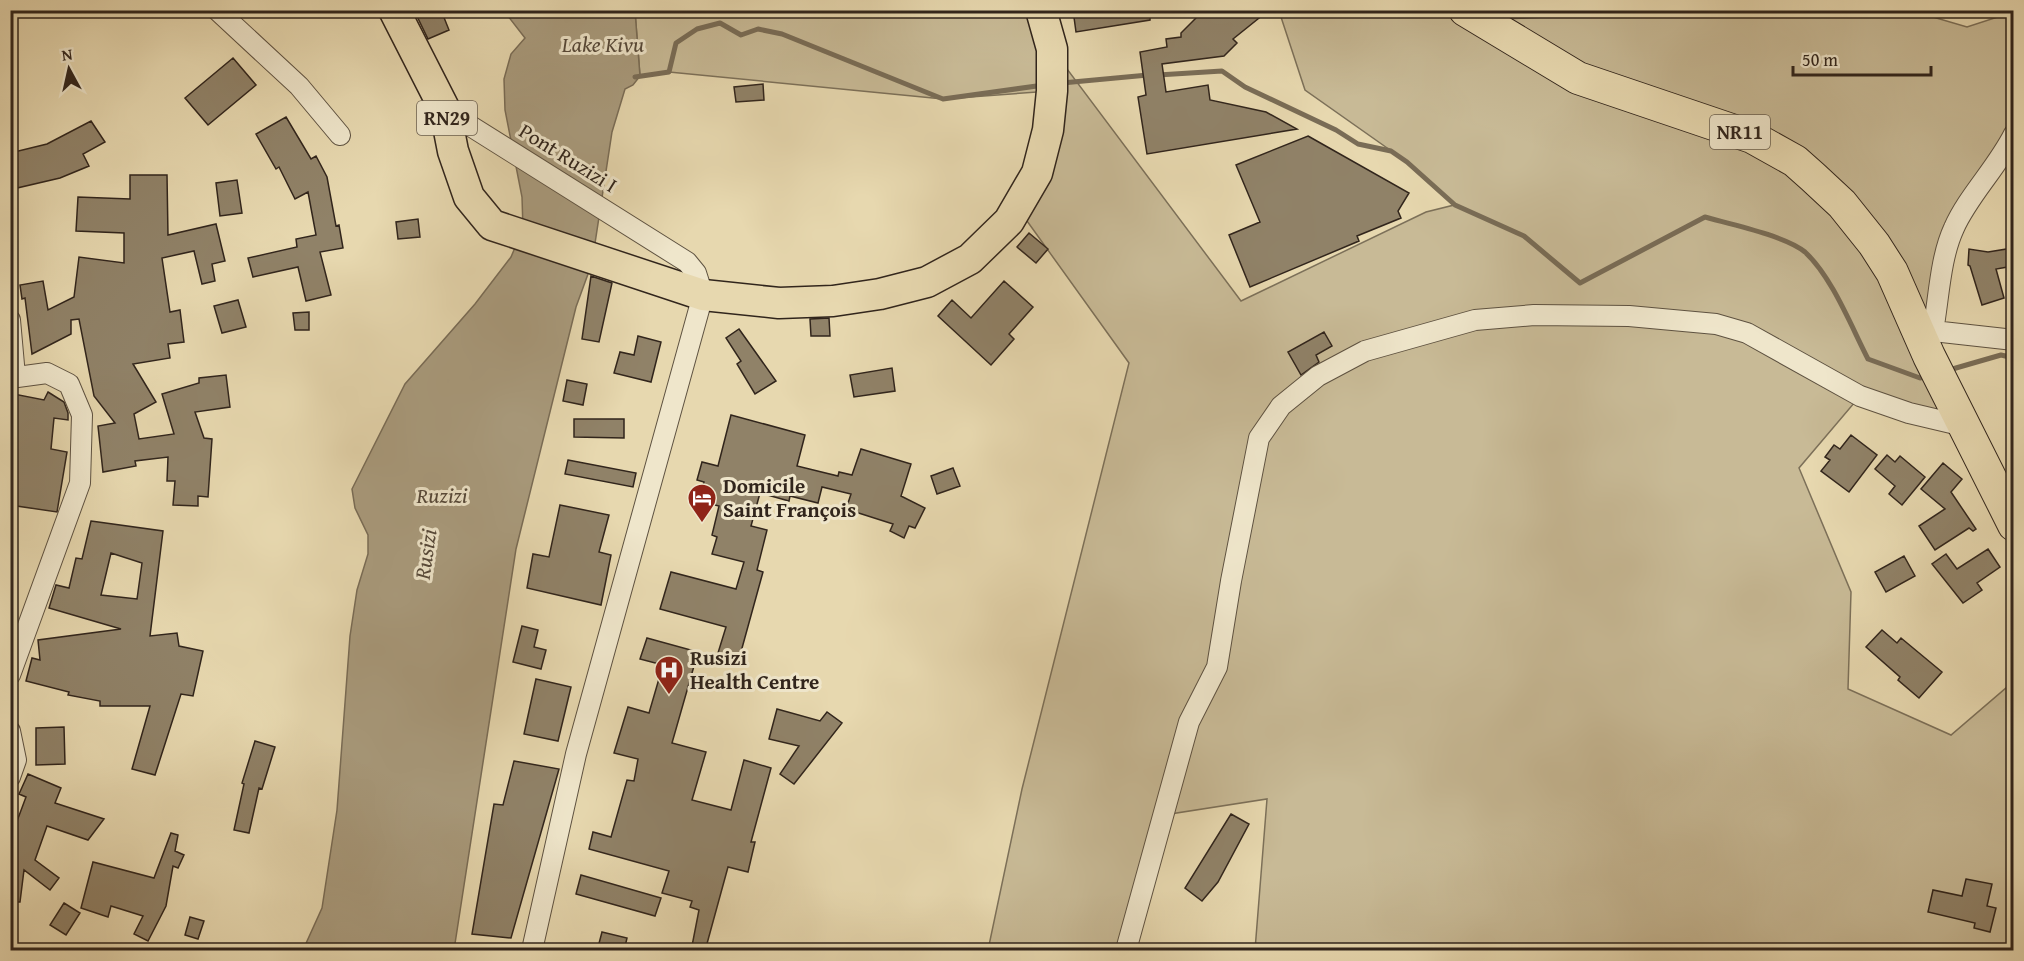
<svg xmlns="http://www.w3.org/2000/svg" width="2024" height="961" viewBox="0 0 2024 961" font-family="'Gentium Book Plus',serif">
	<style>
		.green { fill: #c8ba96; stroke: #7c7059; stroke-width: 1.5 }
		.water { fill: #a99b7d; stroke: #796c56; stroke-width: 1.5 }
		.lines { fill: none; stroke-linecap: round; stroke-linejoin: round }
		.stream { stroke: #796c56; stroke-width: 5 }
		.building { fill: #908268; stroke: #31251c; stroke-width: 1.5; fill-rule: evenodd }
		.minor-casing { stroke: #5e5241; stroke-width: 22 }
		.primary-casing { stroke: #31251c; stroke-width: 33 }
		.trunk-casing { stroke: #31251c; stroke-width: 34 }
		.minor { stroke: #efe6cb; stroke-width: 20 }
		.primary { stroke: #e7d8af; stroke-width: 30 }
		.trunk { stroke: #e7d8af; stroke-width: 32 }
		.labels { text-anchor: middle; stroke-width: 6; stroke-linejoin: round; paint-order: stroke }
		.shield { fill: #efe6cb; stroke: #6a5f50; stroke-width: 1.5 }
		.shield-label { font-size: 20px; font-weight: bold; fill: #31251c }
		.street-label { font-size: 21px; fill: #31251c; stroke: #efe6cb }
		.poi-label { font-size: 21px; font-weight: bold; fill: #31251c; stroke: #efe6cb; text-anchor: start }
		.water-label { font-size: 22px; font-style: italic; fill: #554839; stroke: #efe6cb }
	</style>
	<rect width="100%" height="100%" fill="#e7d8af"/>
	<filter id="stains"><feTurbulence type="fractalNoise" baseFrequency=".00333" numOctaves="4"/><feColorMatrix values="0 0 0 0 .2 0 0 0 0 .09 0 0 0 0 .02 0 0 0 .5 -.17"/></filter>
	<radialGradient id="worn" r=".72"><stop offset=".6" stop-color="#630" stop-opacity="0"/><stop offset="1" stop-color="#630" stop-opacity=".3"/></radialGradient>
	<path class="green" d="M 1465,10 L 1480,20 L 1569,16 L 1579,10 L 1909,10 L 1967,27 L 2013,12 L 2013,134 L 1961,215 L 1933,331 L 1964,426 L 1860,396 L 1799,468 L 1851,592 L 1848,689 L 1951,735 L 2013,682 L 2013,950 L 1255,950 L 1267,799 L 1164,815 L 1126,950 L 988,950 L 1022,789 L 1129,363 L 1017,207 L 1051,91 L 943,99 L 669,72 L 640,76 L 635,11 L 1041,11 L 1052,49 L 1241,301 L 1426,212 L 1454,205 L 1407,162 L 1305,90 L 1279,11 Z"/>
	<path class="water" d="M 504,11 L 635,11 L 640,76 L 633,85 L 625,89 L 612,132 L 592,263 L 576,307 L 516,549 L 454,950 L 303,950 L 322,908 L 337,810 L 350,636 L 357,590 L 368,554 L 368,535 L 355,508 L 352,489 L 405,384 L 475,304 L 511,257 L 523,229 L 522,197 L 505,110 L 504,79 L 511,54 L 525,38 Z"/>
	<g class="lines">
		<path class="stream" d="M 1158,75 L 1222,71 L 1245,87 L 1336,130 L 1358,144 L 1391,151 L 1407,162 L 1455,205 L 1524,236 L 1580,283 L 1705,217 C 1730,224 1786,236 1805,252 C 1832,277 1851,326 1868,359 L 1920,378 L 1928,376
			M 635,77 L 669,72 L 676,43 L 697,29 L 720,23 L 741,35 L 758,29 L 782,34 L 943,99 L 1044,85
			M 1062,83 L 1148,75
			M 1949,370 L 2001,355 L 2014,358"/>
	</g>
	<path class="building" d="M 414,10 L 441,10 L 449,30 L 428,39 Z
		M 1073,10 L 1150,10 L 1150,20 L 1076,32 Z
		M 1204,10 L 1269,10 L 1233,39 L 1237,43 L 1224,56 L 1162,64 L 1166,92 L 1208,85 L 1210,100 L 1266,112 L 1297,129 L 1147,154 L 1138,97 L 1146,95 L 1140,52 L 1167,47 L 1166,39 L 1181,37 L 1181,33 Z
		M 233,58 L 256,85 L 208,125 L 185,98 Z
		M 763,84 L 764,100 L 736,102 L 734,87 Z
		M 286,117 L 311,159 L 316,156 L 327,177 L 336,226 L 339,225 L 343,248 L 320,252 L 331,295 L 306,301 L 298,267 L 253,277 L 248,258 L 297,247 L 296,239 L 316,235 L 308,192 L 295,199 L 279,167 L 276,169 L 256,134 Z
		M 91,121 L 105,142 L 83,154 L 89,166 L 60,178 L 17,188 L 10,153 L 47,144 Z
		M 1308,136 L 1409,193 L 1398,211 L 1401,218 L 1357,236 L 1359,241 L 1250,287 L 1229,235 L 1260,222 L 1236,165 Z
		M 130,175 L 167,175 L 168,235 L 216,224 L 225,261 L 212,264 L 215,281 L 202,284 L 194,251 L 162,258 L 170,312 L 180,310 L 184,342 L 168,344 L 170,358 L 133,364 L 156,402 L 134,414 L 139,439 L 174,434 L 162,394 L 199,383 L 199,378 L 226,375 L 230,407 L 195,412 L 204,438 L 212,439 L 208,497 L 198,496 L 198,506 L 173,505 L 175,481 L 167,481 L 168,457 L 135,461 L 136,466 L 103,472 L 98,426 L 115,423 L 94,396 L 79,319 L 71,320 L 71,334 L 32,354 L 25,298 L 22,299 L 20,285 L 43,281 L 48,310 L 74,297 L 79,257 L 124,263 L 124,233 L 76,231 L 78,197 L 130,199 Z
		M 237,180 L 242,213 L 220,216 L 216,183 Z
		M 418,219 L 420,237 L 398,239 L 396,222 Z
		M 1029,233 L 1048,249 L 1036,263 L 1017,247 Z
		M 2013,248 L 2013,266 L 1996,269 L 2004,298 L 1982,305 L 1970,266 L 1968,265 L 1969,249 L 1988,252 Z
		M 591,276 L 612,283 L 599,342 L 582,339 Z
		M 1004,281 L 1033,307 L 1009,334 L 1014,339 L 991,365 L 938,316 L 952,300 L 971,318 Z
		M 238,300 L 246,327 L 222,333 L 214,306 Z
		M 309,312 L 309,330 L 295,330 L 293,313 Z
		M 829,318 L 830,336 L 811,336 L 810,319 Z
		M 739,329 L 776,381 L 755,394 L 737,364 L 741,361 L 726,338 Z
		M 1324,332 L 1332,346 L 1316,355 L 1319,362 L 1301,375 L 1288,352 Z
		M 638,336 L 661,342 L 651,382 L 614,373 L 620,352 L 634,355 Z
		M 892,368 L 895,391 L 854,397 L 850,375 Z
		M 567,380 L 587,384 L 583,405 L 563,401 Z
		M 48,392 L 64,402 L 68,413 L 68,420 L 54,418 L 51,449 L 67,452 L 57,512 L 10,505 L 10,404 L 14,394 L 44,400 Z
		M 731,415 L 805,435 L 797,466 L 838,476 L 839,472 L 852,475 L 861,449 L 911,464 L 901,496 L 925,508 L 915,528 L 909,526 L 904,538 L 890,531 L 893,524 L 846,509 L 851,494 L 822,487 L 818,503 L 790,496 L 789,501 L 760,493 L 751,526 L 767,530 L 757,570 L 763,572 L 739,659 L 718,653 L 726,627 L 660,609 L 671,572 L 736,589 L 744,562 L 712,554 L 717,537 L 712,535 L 719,506 L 699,501 L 704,482 L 697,480 L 702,462 L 718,466 Z
		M 574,419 L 624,419 L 624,438 L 574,437 Z
		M 1851,435 L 1877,455 L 1849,492 L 1821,471 L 1830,460 L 1825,457 L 1834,445 L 1840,449 Z
		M 1887,455 L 1895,462 L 1900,456 L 1925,477 L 1902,505 L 1889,494 L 1895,486 L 1875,469 Z
		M 568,460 L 636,473 L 633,487 L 565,474 Z
		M 1943,463 L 1962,479 L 1951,492 L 1976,529 L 1973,531 L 1969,528 L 1935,550 L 1919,526 L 1945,509 L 1921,489 Z
		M 953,468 L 960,486 L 937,494 L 931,476 Z
		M 560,505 L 609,515 L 599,552 L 611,555 L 601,605 L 527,588 L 533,554 L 549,557 Z
		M 91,521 L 163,531 L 150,636 L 177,633 L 179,646 L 203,651 L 193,696 L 181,694 L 155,775 L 132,769 L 150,706 L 100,706 L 100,701 L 68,695 L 69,692 L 26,681 L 32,658 L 40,660 L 38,640 L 121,629 L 49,608 L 56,585 L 69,588 L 76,558 L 82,559 ZM 111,553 L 142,563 L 137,599 L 101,595 Z
		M 1988,549 L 2000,567 L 1977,583 L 1982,590 L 1963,603 L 1932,564 L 1946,554 L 1957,569 Z
		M 1904,556 L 1915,576 L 1886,592 L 1875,572 Z
		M 522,626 L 538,630 L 534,647 L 546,650 L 541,669 L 513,662 Z
		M 1882,630 L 1897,643 L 1901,638 L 1942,672 L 1919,698 L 1898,680 L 1900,677 L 1866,647 Z
		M 647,638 L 698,652 L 672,743 L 706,752 L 692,800 L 731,810 L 744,760 L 771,768 L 751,842 L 755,842 L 748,872 L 728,867 L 705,951 L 691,951 L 699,910 L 690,907 L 692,901 L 662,893 L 669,871 L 589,849 L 593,832 L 611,837 L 627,780 L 634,781 L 638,759 L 614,753 L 628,707 L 649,713 L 663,665 L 640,659 Z
		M 536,679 L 571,687 L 558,741 L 524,734 Z
		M 777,709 L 820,721 L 827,712 L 842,723 L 794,784 L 780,774 L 799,746 L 769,739 Z
		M 64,727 L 65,764 L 36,765 L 36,728 Z
		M 255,741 L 275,747 L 262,789 L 259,788 L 249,833 L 234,830 L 244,784 L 242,783 Z
		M 514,761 L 559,769 L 511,938 L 472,934 L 494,804 L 503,805 Z
		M 28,774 L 61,788 L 55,803 L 104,819 L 88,840 L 47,826 L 35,860 L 59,878 L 50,890 L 24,870 L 20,902 L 10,902 L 10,840 L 26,797 L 19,794 Z
		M 1231,814 L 1249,824 L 1218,882 L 1202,901 L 1185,888 Z
		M 171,833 L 178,835 L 175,851 L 184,855 L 178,868 L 173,866 L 166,906 L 148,941 L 134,934 L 143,916 L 111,906 L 108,917 L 81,908 L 93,862 L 154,878 Z
		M 581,875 L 661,898 L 655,916 L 576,894 Z
		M 1966,879 L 1992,884 L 1987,906 L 1996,908 L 1990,932 L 1974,928 L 1975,923 L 1928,912 L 1933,890 L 1962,896 Z
		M 64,903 L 80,913 L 66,935 L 50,925 Z
		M 190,917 L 204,921 L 198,939 L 185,935 Z
		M 602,932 L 627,938 L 624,951 L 597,951 Z"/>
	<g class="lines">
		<g class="minor-casing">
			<path id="minor" d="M 217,10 L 299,86 L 340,135
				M 445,110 L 687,262 L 696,273 L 703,295 L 576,754 L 532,950
				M 10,320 L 15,376
				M 1933,331 C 1939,298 1940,258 1954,228 C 1968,196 1997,168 2014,134
				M 1921,335 L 1933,331 L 2014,340
				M 10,378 L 47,373 L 69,384 L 82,415 L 80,483 L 10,675
				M 10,731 L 16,760 L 10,777
				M 1126,950 L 1189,722 L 1217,667 L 1231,581 L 1259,438 L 1281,406 L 1318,376 L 1365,351 L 1475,320 L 1534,315 L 1629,316 L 1716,324 L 1747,333 L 1860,396 L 1909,413 L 1964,426"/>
		</g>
		<g class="primary-casing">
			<path id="primary" d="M 394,10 L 445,110 L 453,151 L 469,197 L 492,225 L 703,295 L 779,303 L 833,301 L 880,294 L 927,282 L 970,259 L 1009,221 L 1037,173 L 1048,130 L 1052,91 L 1052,49 L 1041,10"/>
		</g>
		<g class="trunk-casing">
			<path id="trunk" d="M 1465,10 L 1578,78 L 1752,137 L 1795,161 L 1813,177 L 1842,204 L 1874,244 L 1892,272 L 1929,356 L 2014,525"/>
		</g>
		<use href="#minor" class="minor"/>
		<use href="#primary" class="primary"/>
		<use href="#trunk" class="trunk"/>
	</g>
	<defs>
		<g id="hotel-pin" transform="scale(1.5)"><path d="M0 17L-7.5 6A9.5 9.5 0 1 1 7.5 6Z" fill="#8f2418" stroke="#efe6cb"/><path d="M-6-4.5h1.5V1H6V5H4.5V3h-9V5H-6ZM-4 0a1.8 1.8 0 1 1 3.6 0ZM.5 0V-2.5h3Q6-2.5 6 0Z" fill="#fff"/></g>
		<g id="hospital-pin" transform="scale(1.5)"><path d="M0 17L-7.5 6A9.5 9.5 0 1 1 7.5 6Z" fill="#8f2418" stroke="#efe6cb"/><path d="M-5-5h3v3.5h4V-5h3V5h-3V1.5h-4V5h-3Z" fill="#fff"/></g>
	</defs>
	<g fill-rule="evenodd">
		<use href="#hotel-pin" x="702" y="498"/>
		<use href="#hospital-pin" x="669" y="670"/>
	</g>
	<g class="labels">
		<g class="shield">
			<rect x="417" y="101" width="60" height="34" rx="4.5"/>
			<rect x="1710" y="115" width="60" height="34" rx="4.5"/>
		</g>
		<g class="shield-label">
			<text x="447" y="125">RN29</text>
			<text x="1740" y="139">NR11</text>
		</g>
		<g class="street-label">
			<text transform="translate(568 158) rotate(32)" y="7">Pont Ruzizi I</text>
		</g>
		<g class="poi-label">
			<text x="723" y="493">Domicile<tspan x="723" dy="24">Saint François</tspan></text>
			<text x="690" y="665">Rusizi<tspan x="690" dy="24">Health Centre</tspan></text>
		</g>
		<g class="water-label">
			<text x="603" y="52">Lake Kivu</text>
			<text x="442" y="503">Ruzizi</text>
			<text transform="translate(425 554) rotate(-82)" y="8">Rusizi</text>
		</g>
	</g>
	<rect width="2024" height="961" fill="none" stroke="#e7d8af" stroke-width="36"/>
	<rect x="12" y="12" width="2000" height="937" fill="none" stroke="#31251c" stroke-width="3"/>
	<rect x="18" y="18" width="1988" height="925" fill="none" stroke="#31251c" stroke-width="1.5"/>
	<g transform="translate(69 69) rotate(352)" stroke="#efe6cb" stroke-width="4.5" paint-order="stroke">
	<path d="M0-4.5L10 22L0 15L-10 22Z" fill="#31251c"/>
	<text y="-9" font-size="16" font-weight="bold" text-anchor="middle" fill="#31251c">N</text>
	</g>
	<path d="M1793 66v9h138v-9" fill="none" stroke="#31251c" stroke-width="3"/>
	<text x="1802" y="66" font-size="18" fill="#31251c" stroke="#efe6cb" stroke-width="4.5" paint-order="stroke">50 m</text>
	<rect width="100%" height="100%" filter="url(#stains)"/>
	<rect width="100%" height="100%" fill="url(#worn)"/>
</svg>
